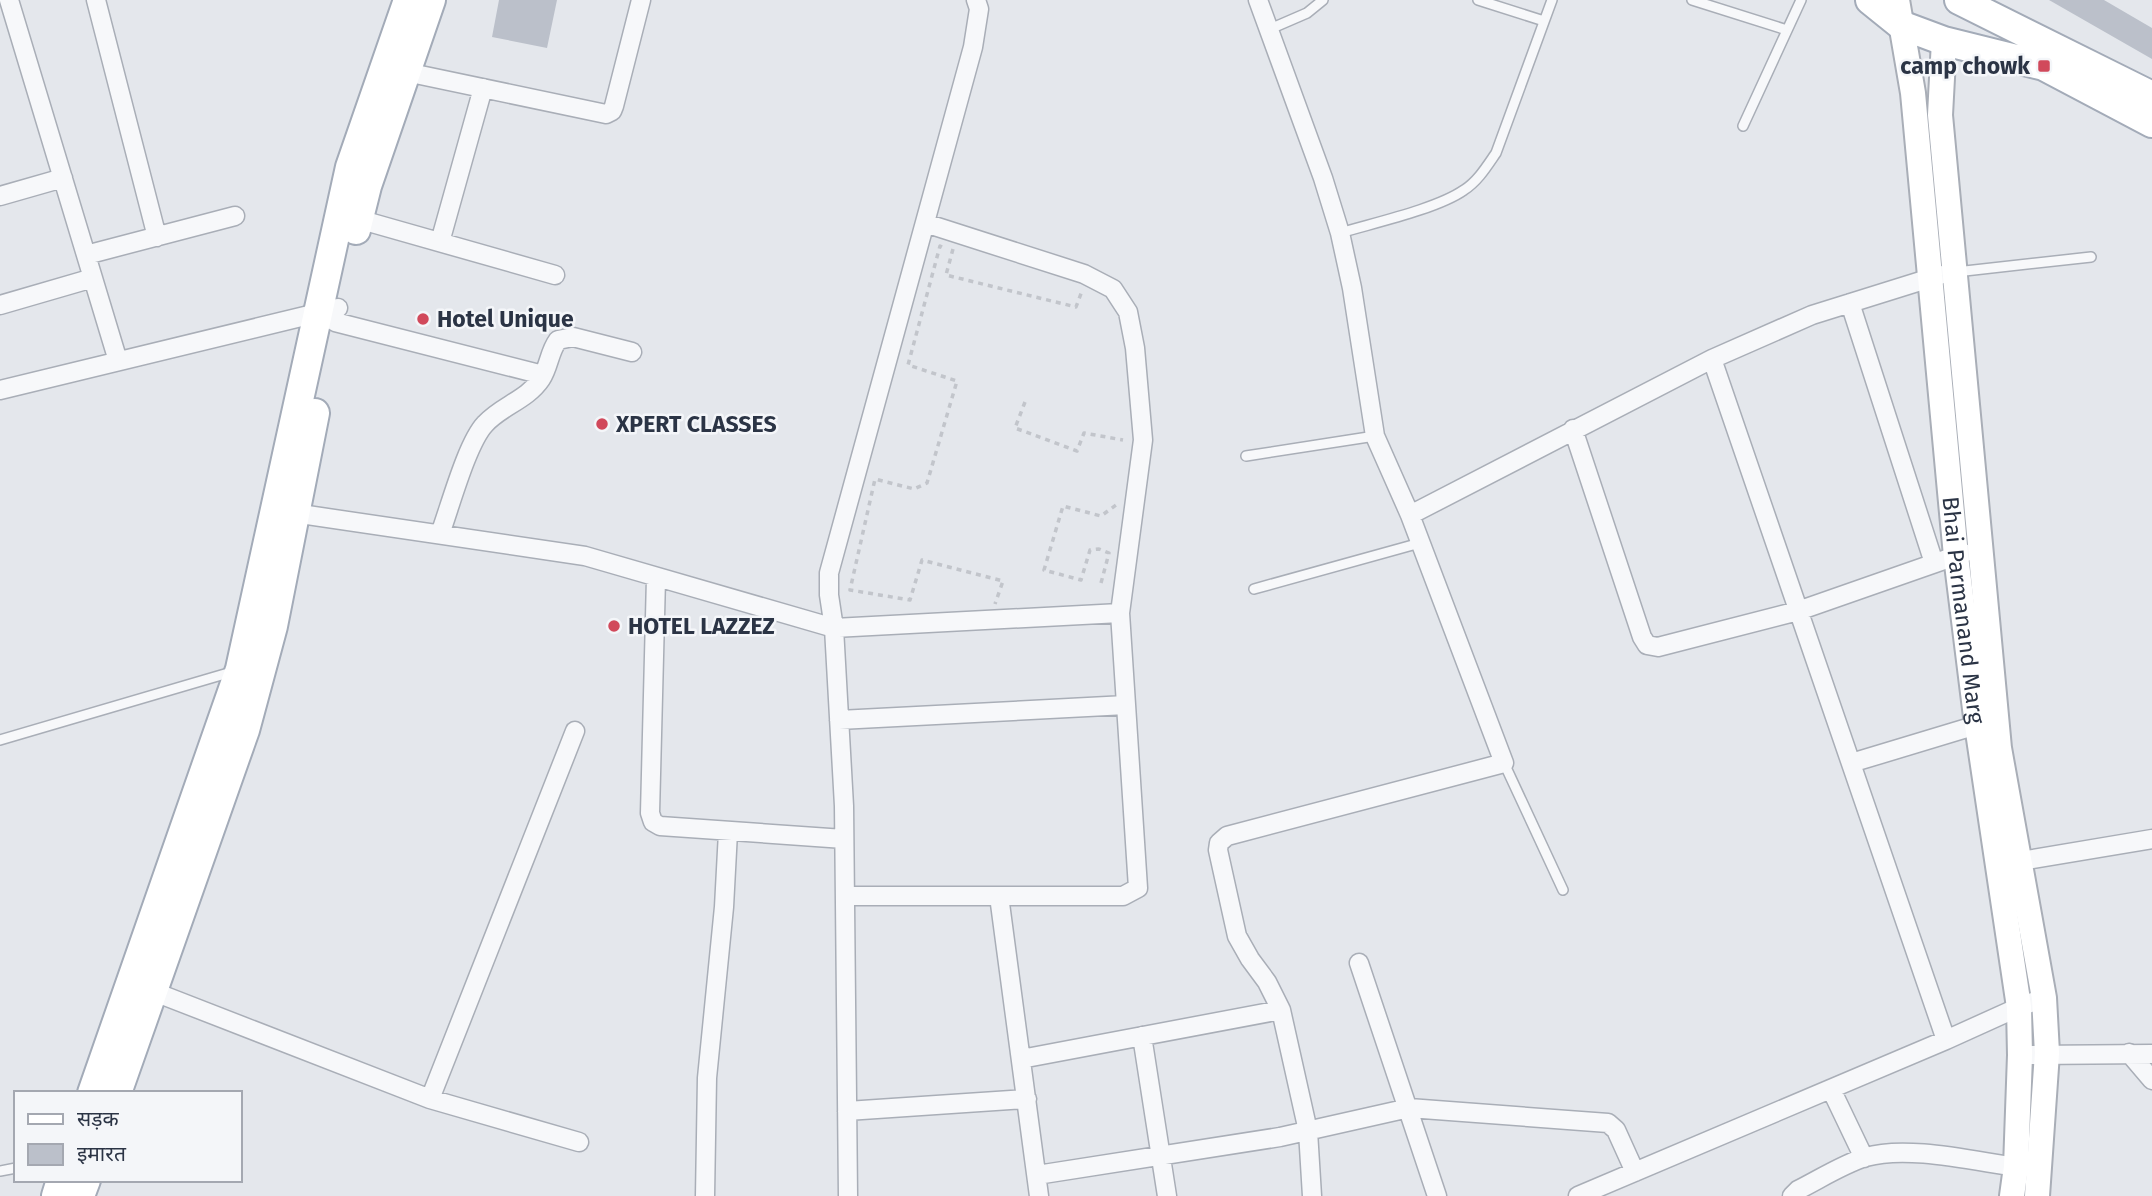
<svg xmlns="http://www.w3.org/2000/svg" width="2152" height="1196" viewBox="0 0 2152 1196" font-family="'Fira Sans','Noto Sans Devanagari',sans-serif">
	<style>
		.building { fill: #bbc0ca }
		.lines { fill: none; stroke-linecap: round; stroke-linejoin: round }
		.lane-casing { stroke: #a9aeb7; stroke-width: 12 }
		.street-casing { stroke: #a9aeb7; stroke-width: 21 }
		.secondary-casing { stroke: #a9aeb7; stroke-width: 28 }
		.primary-casing { stroke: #a3abb8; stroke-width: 32 }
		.path { stroke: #c2c5cb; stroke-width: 3.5; stroke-dasharray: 5 5; stroke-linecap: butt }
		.lane { stroke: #f7f8fa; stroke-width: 9 }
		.street { stroke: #f7f8fa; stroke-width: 18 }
		.secondary { stroke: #fff; stroke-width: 24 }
		.primary { stroke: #fff; stroke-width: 28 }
		.poi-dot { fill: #d1495b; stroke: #f4f6f9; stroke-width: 2.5 }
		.labels { text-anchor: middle; stroke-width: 5; stroke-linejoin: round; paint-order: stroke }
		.poi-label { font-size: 23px; font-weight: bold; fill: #2b3445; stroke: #f4f6f9; text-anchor: start }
		.street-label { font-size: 23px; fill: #2b3445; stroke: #f4f6f9 }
	</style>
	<rect width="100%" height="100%" fill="#e4e7ec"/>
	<path class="building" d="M 499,0 L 557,0 L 547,48 L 492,37 Z
		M 2049,0 L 2104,0 L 2152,28 L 2152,59 Z"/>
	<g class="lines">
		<g class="lane-casing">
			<path id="lane" d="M 1478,0 L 1544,21
				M 1692,0 L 1787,30
				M 1270,29 L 1307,13 L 1323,0
				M 1743,126 L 1801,0
				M 1340,233 C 1373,223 1437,209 1464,190 C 1478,181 1487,166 1496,153 L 1552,0
				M 1956,272 L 2091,257
				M 1246,456 L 1375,436
				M 1254,589 L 1420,543
				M 0,740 L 235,671
				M 1504,763 L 1563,890
				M 0,1171 L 16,1168"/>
		</g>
		<g class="street-casing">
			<path id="street" d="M 9,0 L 118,361
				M 96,0 L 157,237
				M 1258,0 L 1323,178 L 1340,233 L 1352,288 L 1375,436 L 1410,515 L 1712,359 L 1812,315 L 1940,275
				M 406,72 L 606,114 L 612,111 L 614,106 L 641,0
				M 0,196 L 63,178
				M 358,219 L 555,275
				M 440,242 L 483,88
				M 86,255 L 235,216
				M 1850,303 L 1934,563
				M 0,305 L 93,278
				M 335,322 L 543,375
				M 1712,359 L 1946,1040
				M 0,390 L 338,308
				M 1573,429 L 1642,637 L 1647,645 L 1658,647 L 1798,611 L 1964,553
				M 287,512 L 585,556 L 834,628 L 1120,613
				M 440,534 C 450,507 467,443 485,424 C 501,406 527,400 541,379 C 549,367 549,352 558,340 L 573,337 L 632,352
				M 656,578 L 650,813 L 653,822 L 660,826 L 844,839
				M 839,720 L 1126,705
				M 1851,763 L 1977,725
				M 2021,861 L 2152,839
				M 845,896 L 1123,896 L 1138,888 L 1120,613 L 1143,440 L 1135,348 L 1128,312 L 1113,289 L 1084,274 L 925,223
				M 999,896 L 1039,1196
				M 1359,963 L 1437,1196
				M 152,991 L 430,1099 L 579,1142
				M 1142,1036 L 1167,1196
				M 2129,1053 L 2152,1080
				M 2020,1055 L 2152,1054
				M 1021,1059 L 1281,1010
				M 1831,1089 L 1864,1158
				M 430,1099 L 575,731
				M 847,1111 L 1027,1099
				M 1037,1175 L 1280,1137 L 1409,1108 L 1608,1123 L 1616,1130 L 1635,1172
				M 705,1196 L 707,1078 L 724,907 L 728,832
				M 848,1196 L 844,806 L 834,628 L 829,595 L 829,573 L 973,47 L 979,9 L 976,0
				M 1312,1196 L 1308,1131 L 1281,1010 L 1267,982 L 1250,959 L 1237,936 L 1218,850 L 1219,843 L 1227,836 L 1504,763 L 1410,515
				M 1578,1196 L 1946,1040 L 2019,1007 L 2044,998
				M 1792,1196 L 1798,1190 C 1820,1179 1843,1164 1866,1157 C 1907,1145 1973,1161 2016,1167"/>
		</g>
		<g class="secondary-casing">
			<g id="secondary">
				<path id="s1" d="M 1897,0 L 1913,93 L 1956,556 L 1977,725 L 2019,1007 L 2020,1055 L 2016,1167 L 2012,1196"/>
				<path d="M 1944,41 L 1940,115 L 1999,748 L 2044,998 L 2047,1053 L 2037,1196"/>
			</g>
		</g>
		<g class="primary-casing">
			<path id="primary" d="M 1870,0 L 1901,25 L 1944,41 L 2044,66 L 2152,123
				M 1959,0 L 2152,96
				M 356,230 L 367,186 L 431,0
				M 92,1093 L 240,669 L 350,167 L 408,0
				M 117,1093 L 245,730 L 273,626 L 315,413
				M 56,1196 L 61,1180
				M 80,1196 L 86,1180"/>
		</g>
		<path class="path" d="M 942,247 L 940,246 L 908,365 L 957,381 L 927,483 L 914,489 L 875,479 L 850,590 L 910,600 L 922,560 L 1003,581 L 995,604
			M 953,249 L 946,275 L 1076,307 L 1082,291
			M 1025,402 L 1015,428 L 1077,451 L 1084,433 L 1123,440
			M 1101,583 L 1109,553 L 1099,549 L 1090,550 L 1081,580 L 1044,570 L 1063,506 L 1101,516 L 1116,505"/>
		<use href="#lane" class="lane"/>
		<use href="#street" class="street"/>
		<use href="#secondary" class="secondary"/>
		<use href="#primary" class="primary"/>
	</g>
	<g class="poi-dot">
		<rect x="2037" y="59" width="14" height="14" rx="3.5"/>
		<circle cx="423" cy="319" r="7"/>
		<circle cx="602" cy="424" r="7"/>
		<circle cx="614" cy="626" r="7"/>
	</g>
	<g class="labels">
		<g class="poi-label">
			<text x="2030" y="74" text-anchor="end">camp chowk</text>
			<text x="437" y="327">Hotel Unique</text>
			<text x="616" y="432">XPERT CLASSES</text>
			<text x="628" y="634">HOTEL LAZZEZ</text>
		</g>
		<g class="street-label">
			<text dy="8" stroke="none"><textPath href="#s1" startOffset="614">Bhai Parmanand Marg</textPath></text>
		</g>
	</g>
	<rect x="14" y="1091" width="228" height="91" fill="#f4f6f9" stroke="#a4a8b1" stroke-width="2"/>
	<rect x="28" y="1114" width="35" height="10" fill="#ffffff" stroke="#a4a8b1" stroke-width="2"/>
	<text x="77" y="1126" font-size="21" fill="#2b3445">सड़क</text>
	<rect x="28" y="1144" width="35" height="21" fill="#bbc0ca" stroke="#a4a8b1" stroke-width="2"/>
	<text x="77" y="1161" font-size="21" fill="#2b3445">इमारत</text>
</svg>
